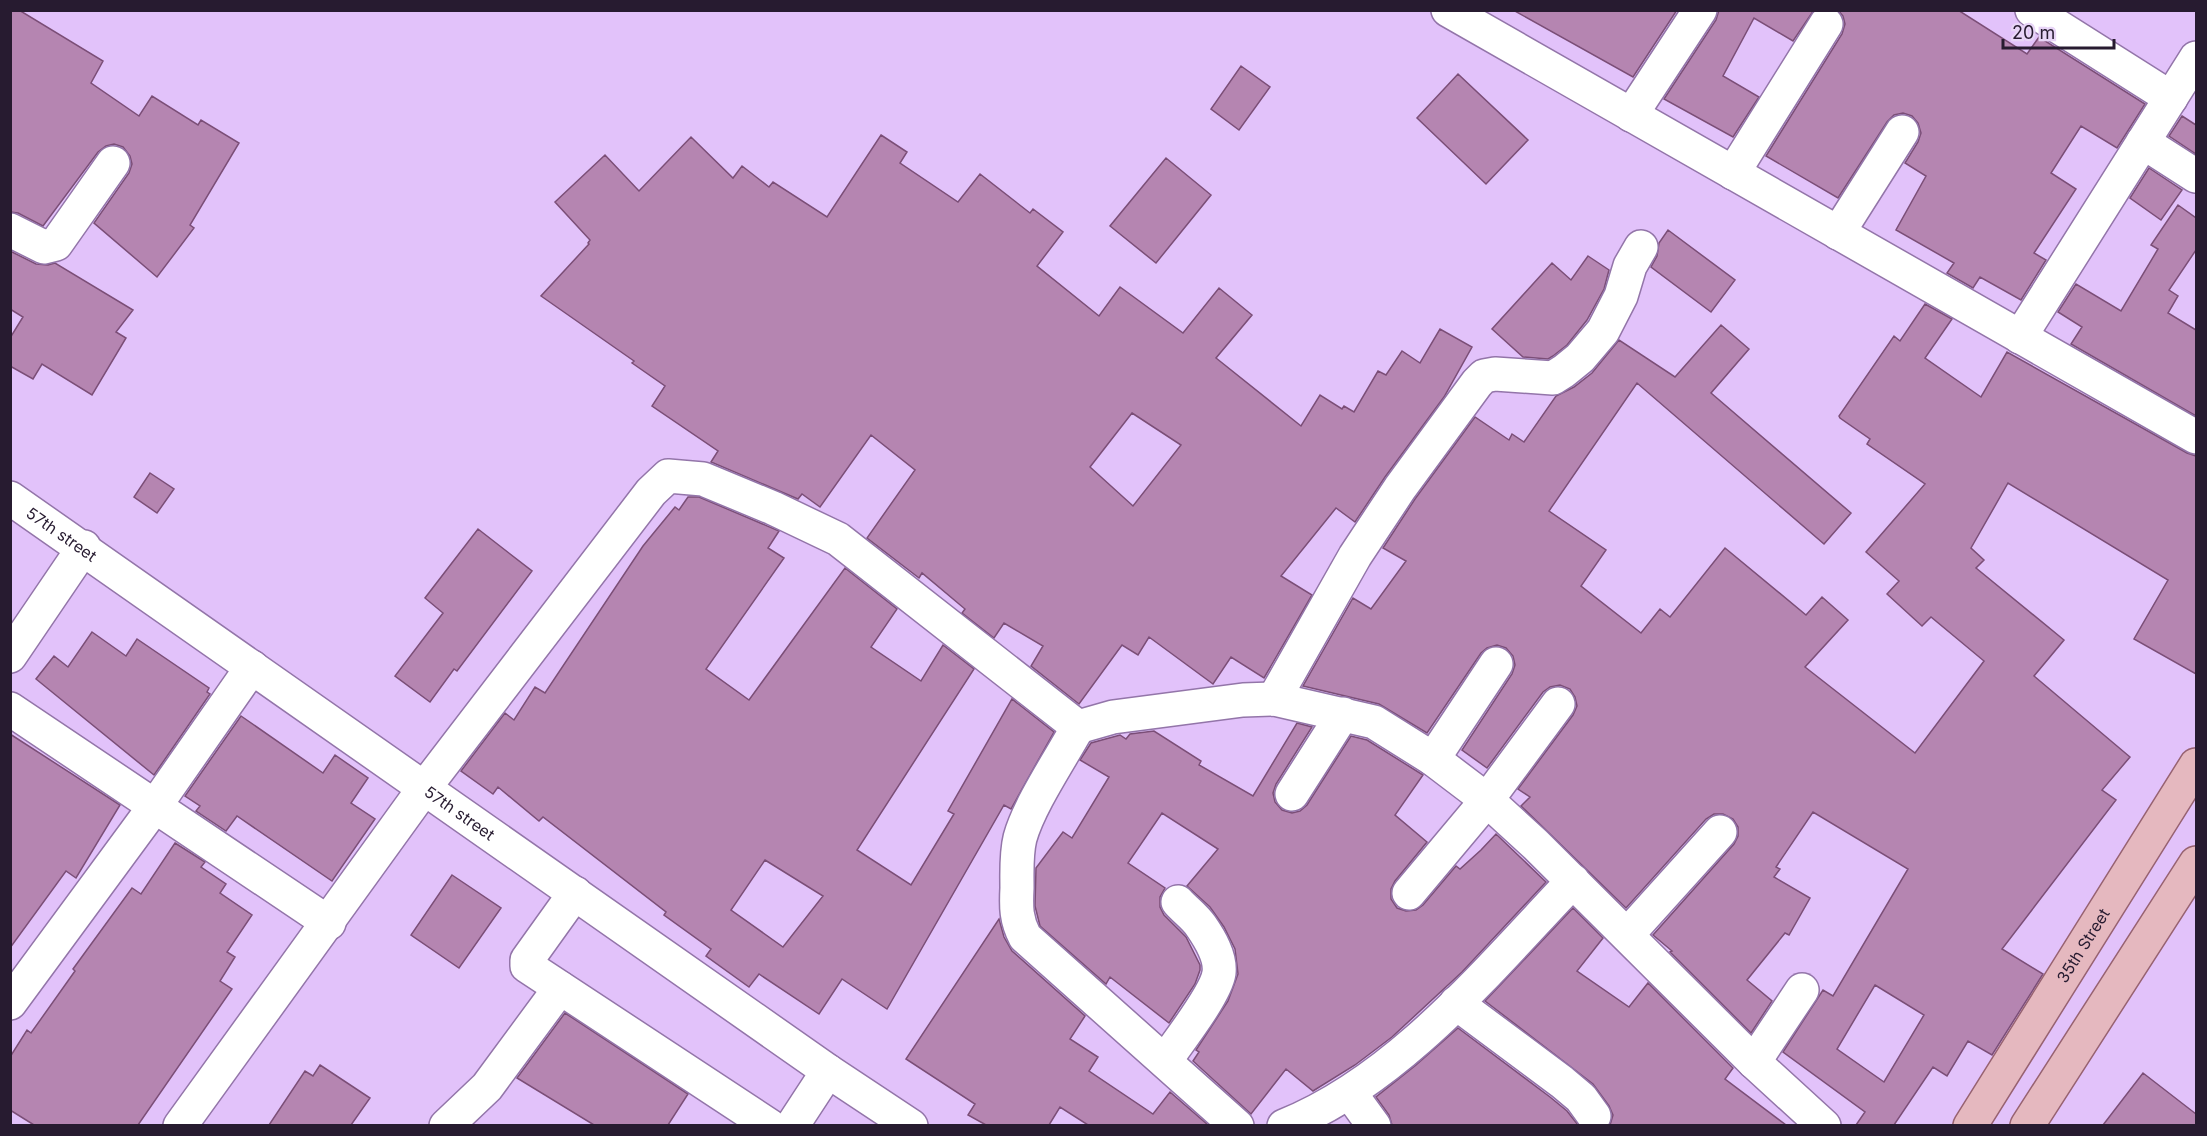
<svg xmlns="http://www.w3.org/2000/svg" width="2207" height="1136" viewBox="0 0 2207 1136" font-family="Inter,sans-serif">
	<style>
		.building { fill: #b585b1; stroke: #7b4e77; stroke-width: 1.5; fill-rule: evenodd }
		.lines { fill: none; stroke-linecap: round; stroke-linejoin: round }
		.minor-casing { stroke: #9375a9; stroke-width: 36 }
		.primary-casing { stroke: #976271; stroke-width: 36 }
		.minor { stroke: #fff; stroke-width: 33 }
		.primary { stroke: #e5b8bf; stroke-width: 33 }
		.labels { text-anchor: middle; stroke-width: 6; stroke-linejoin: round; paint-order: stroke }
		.street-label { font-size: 16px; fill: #271b30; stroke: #e8d5f7 }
	</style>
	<rect width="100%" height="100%" fill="#e2c2fa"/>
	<path class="building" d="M 10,10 L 19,10 L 103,61 L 91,83 L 139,116 L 152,96 L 198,125 L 201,120 L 239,143 L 190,225 L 194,228 L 157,277 L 94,223 L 129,173 L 132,164 L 130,156 L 123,147 L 114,144 L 106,146 L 98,152 L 43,226 L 18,213 L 10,212 Z
		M 1513,10 L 1677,10 L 1633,77 Z
		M 1719,10 L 1814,10 L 1793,41 L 1754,18 L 1723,76 L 1759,97 L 1733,137 L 1664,99 L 1716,20 Z
		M 1838,10 L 1958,10 L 2027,54 L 2039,37 L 2145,104 L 2117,148 L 2081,126 L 2051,173 L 2076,189 L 2034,253 L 2046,260 L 2021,300 L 1980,277 L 1973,288 L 1947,273 L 1954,263 L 1896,230 L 1926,176 L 1905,163 L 1918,142 L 1921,133 L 1918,123 L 1912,116 L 1903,113 L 1894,115 L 1887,122 L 1838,198 L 1766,156 L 1842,34 L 1845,24 L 1843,16 Z
		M 1241,66 L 1270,87 L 1239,130 L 1211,109 Z
		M 1458,74 L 1528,140 L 1486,184 L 1417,118 Z
		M 2182,116 L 2196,125 L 2196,154 L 2169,136 Z
		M 881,135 L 907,152 L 900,163 L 958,202 L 980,174 L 1030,213 L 1033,209 L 1063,232 L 1037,266 L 1099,316 L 1120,287 L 1183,333 L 1219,288 L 1252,315 L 1216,358 L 1301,426 L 1320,395 L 1342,409 L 1344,406 L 1354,412 L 1378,371 L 1386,375 L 1402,351 L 1420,363 L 1440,329 L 1472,347 L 1444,397 L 1385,477 L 1355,522 L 1336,508 L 1281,576 L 1312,595 L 1264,678 L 1231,657 L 1213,684 L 1149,637 L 1138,655 L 1122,645 L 1079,704 L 1031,666 L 1043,646 L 1004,623 L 994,638 L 962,613 L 965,609 L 922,573 L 919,578 L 867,538 L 915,470 L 871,435 L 820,507 L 802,494 L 798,499 L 711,462 L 718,451 L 652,406 L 665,386 L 632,363 L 634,361 L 541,296 L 589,244 L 588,243 L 590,240 L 555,202 L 605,155 L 639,191 L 691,137 L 733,178 L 742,166 L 769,187 L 773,182 L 827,217 ZM 1132,413 L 1181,445 L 1133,506 L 1090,467 Z
		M 1166,158 L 1211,195 L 1156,263 L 1110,226 Z
		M 2149,168 L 2182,190 L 2161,220 L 2130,198 Z
		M 2178,205 L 2196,218 L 2196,250 L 2169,290 L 2178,296 L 2168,313 L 2196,330 L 2196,416 L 2071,344 L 2082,327 L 2058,312 L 2076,284 L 2121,311 L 2158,249 L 2151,245 Z
		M 1668,230 L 1735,280 L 1711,312 L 1651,267 L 1657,256 L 1659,243 Z
		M 10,251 L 36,264 L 48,265 L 55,263 L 133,310 L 116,332 L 126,338 L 92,395 L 42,364 L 33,379 L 10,366 L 10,338 L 23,317 L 10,309 Z
		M 1588,256 L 1609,270 L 1604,289 L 1587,320 L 1567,345 L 1553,356 L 1548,359 L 1523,357 L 1492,329 L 1552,263 L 1571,280 Z
		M 1925,304 L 1952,319 L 1925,358 L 1981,397 L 2007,352 L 2187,453 L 2196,456 L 2196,674 L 2134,639 L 2168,580 L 2008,483 L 1971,548 L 1984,560 L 1976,568 L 2064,640 L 2034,676 L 2130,757 L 2102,790 L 2116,800 L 2002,949 L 2043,974 L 1992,1055 L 1968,1041 L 1947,1076 L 1933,1067 L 1894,1125 L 1856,1125 L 1865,1112 L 1783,1052 L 1823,990 L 1833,996 L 1908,869 L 1813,812 L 1776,867 L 1780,869 L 1774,877 L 1810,898 L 1789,935 L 1785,933 L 1747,980 L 1772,1001 L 1751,1033 L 1670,952 L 1672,951 L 1653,935 L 1734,844 L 1738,836 L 1738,827 L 1733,819 L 1723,814 L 1714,814 L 1706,819 L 1626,908 L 1521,806 L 1530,797 L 1518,789 L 1573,715 L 1577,706 L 1575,697 L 1570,689 L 1560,685 L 1550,687 L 1543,692 L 1487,768 L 1462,750 L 1512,674 L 1515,665 L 1513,656 L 1506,648 L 1497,645 L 1487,648 L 1481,653 L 1427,733 L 1379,704 L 1303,686 L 1353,598 L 1371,609 L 1406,561 L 1383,548 L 1415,499 L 1475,417 L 1509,440 L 1512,434 L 1524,442 L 1556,396 L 1574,387 L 1592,373 L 1619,340 L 1675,377 L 1721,325 L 1749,349 L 1711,393 L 1851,513 L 1824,544 L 1637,383 L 1549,511 L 1606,550 L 1581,586 L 1641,633 L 1660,609 L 1670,617 L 1725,548 L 1806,615 L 1822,597 L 1848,620 L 1805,667 L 1915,753 L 1984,661 L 1931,617 L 1922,626 L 1887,594 L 1899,581 L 1866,552 L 1925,484 L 1867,444 L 1870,439 L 1840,418 L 1839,416 L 1894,336 L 1900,341 ZM 1875,985 L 1924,1015 L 1884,1082 L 1837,1049 Z
		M 150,473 L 174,489 L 157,513 L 134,497 Z
		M 688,497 L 699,497 L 779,531 L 768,548 L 784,558 L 706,669 L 749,700 L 845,568 L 897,609 L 871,647 L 921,681 L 943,645 L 974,669 L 857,850 L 911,885 L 954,814 L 948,811 L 1012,699 L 1054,732 L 1011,809 L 1004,805 L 887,1009 L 842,979 L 819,1014 L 759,974 L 749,987 L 706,956 L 711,949 L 664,915 L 666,912 L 543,817 L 539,821 L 498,787 L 493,794 L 461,771 L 505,713 L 514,720 L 535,687 L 545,693 L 643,546 L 675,507 L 679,510 ZM 765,860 L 823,896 L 783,947 L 731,910 Z
		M 478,529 L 532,571 L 457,671 L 454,669 L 430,702 L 395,676 L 443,613 L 425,598 Z
		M 92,632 L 126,656 L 137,639 L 209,688 L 207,692 L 210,694 L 154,775 L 36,679 L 54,656 L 68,667 Z
		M 241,716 L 323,773 L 335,755 L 368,778 L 351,803 L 375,819 L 332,881 L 237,816 L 226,831 L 196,811 L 200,806 L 185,796 Z
		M 1297,723 L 1312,727 L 1276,784 L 1273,793 L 1275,802 L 1282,810 L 1292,813 L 1300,811 L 1307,805 L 1351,736 L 1367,740 L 1423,775 L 1395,815 L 1427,842 L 1395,881 L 1391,889 L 1391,899 L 1397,908 L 1406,911 L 1416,910 L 1423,905 L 1456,866 L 1460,869 L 1481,850 L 1496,834 L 1546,882 L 1462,972 L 1392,1037 L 1355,1065 L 1313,1091 L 1286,1069 L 1251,1114 L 1193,1061 L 1199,1052 L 1196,1050 L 1228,1001 L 1238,974 L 1235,949 L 1224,927 L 1210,907 L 1187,886 L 1218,849 L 1162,813 L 1128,863 L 1165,888 L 1160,897 L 1160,907 L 1164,915 L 1186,937 L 1200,965 L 1200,970 L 1195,984 L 1169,1023 L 1110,977 L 1106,984 L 1040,926 L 1035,906 L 1036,868 L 1063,832 L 1072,838 L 1109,777 L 1080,760 L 1091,743 L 1120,735 L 1126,739 L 1130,734 L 1154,731 L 1201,761 L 1199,765 L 1253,796 Z
		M 10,734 L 120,805 L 76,878 L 66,871 L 10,948 Z
		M 175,843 L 205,862 L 201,867 L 226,884 L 220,893 L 252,915 L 227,952 L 235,957 L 220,981 L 232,989 L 138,1125 L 34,1125 L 10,1110 L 10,1057 L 27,1030 L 31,1033 L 75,971 L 73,969 L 132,888 L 141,894 Z
		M 452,875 L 501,908 L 459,968 L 411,935 Z
		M 1573,908 L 1603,938 L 1577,971 L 1629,1007 L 1648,983 L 1733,1068 L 1725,1079 L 1786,1125 L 1610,1125 L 1613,1115 L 1609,1106 L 1593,1084 L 1485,1001 Z
		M 999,919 L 1004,937 L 1012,951 L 1085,1016 L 1070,1039 L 1098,1057 L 1089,1071 L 1153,1114 L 1170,1092 L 1208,1125 L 1088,1125 L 1060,1107 L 1049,1125 L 986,1125 L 968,1115 L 975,1104 L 906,1059 Z
		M 565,1013 L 688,1094 L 668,1125 L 594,1125 L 517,1078 Z
		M 1458,1028 L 1550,1097 L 1567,1111 L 1578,1125 L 1392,1125 L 1389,1115 L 1376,1097 L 1416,1065 Z
		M 320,1065 L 370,1098 L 351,1125 L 269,1125 L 305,1071 L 313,1076 Z
		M 2143,1073 L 2196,1114 L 2196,1125 L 2103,1125 Z"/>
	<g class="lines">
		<g class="minor-casing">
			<g id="minor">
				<path d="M 1448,10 L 2196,437"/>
				<path d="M 2032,10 L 2171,98"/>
				<path d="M 1631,115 L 1700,10"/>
				<path d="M 2143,142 L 2196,176"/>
				<path d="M 1733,173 L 1826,24"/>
				<path d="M 10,230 L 44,247 L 56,244 L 113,163"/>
				<path d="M 1838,233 L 1902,132"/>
				<path d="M 2020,337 L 2196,58"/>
				<path id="s1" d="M 10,498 L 828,1071 L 911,1126"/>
				<path d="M 10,656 L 84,547"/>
				<path d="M 1274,699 L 1355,556 L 1400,488 L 1477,383 L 1484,376 L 1495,374 L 1553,378 L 1564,371 L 1580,358 L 1603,331 L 1621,296 L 1630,266 L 1641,247"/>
				<path d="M 10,709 L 329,923"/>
				<path d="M 1078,727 C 1061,758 1029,805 1020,838 C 1016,854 1017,871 1017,888 C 1016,907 1016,920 1025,937 L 1237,1126"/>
				<path d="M 1433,759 L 1496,664"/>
				<path d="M 1292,794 L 1343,714"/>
				<path d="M 575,893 L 527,960 L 527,966 L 770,1126"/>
				<path d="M 1409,893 L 1487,800 L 1558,704"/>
				<path d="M 1627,935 L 1720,832"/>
				<path d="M 10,1003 L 155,806 L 252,667"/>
				<path d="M 1456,1003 L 1562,1082 L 1581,1098 L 1594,1116"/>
				<path d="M 1165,1061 C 1178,1042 1216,994 1219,973 C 1221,957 1210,939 1201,926 C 1195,917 1185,910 1178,902"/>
				<path d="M 1754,1062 L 1802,990"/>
				<path d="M 1350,1093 L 1374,1126"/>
				<path d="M 180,1126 L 425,787 L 651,492 L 668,476 L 703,479 L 773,508 L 838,539 L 1078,727 L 1113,717 L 1243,700 L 1274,699 L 1374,722 L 1433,759 L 1487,800 L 1535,844 L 1754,1062 L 1824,1126"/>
				<path d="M 446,1126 L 487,1087 L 560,988"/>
				<path d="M 792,1126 L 828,1071"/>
				<path d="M 1284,1126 C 1399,1080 1489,969 1573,881"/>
			</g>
		</g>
		<g class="primary-casing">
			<g id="primary">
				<path id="s2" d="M 1970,1126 L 2196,765"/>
				<path d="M 2027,1126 L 2196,863"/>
			</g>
		</g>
		<use href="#minor" class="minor"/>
		<use href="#primary" class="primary"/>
	</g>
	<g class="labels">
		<g class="street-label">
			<text dy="6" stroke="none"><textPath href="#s1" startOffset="63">57th street</textPath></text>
			<text dy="6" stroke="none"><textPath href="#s1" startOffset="549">57th street</textPath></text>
			<text dy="6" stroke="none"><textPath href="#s2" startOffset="213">35th Street</textPath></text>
		</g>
	</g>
	<rect width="2207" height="1136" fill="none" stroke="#271b30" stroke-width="24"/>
	<path d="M2003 39v9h111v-9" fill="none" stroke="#271b30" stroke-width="3"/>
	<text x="2012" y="39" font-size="18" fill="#271b30" stroke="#e8d5f7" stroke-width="4.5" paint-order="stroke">20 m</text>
</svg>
